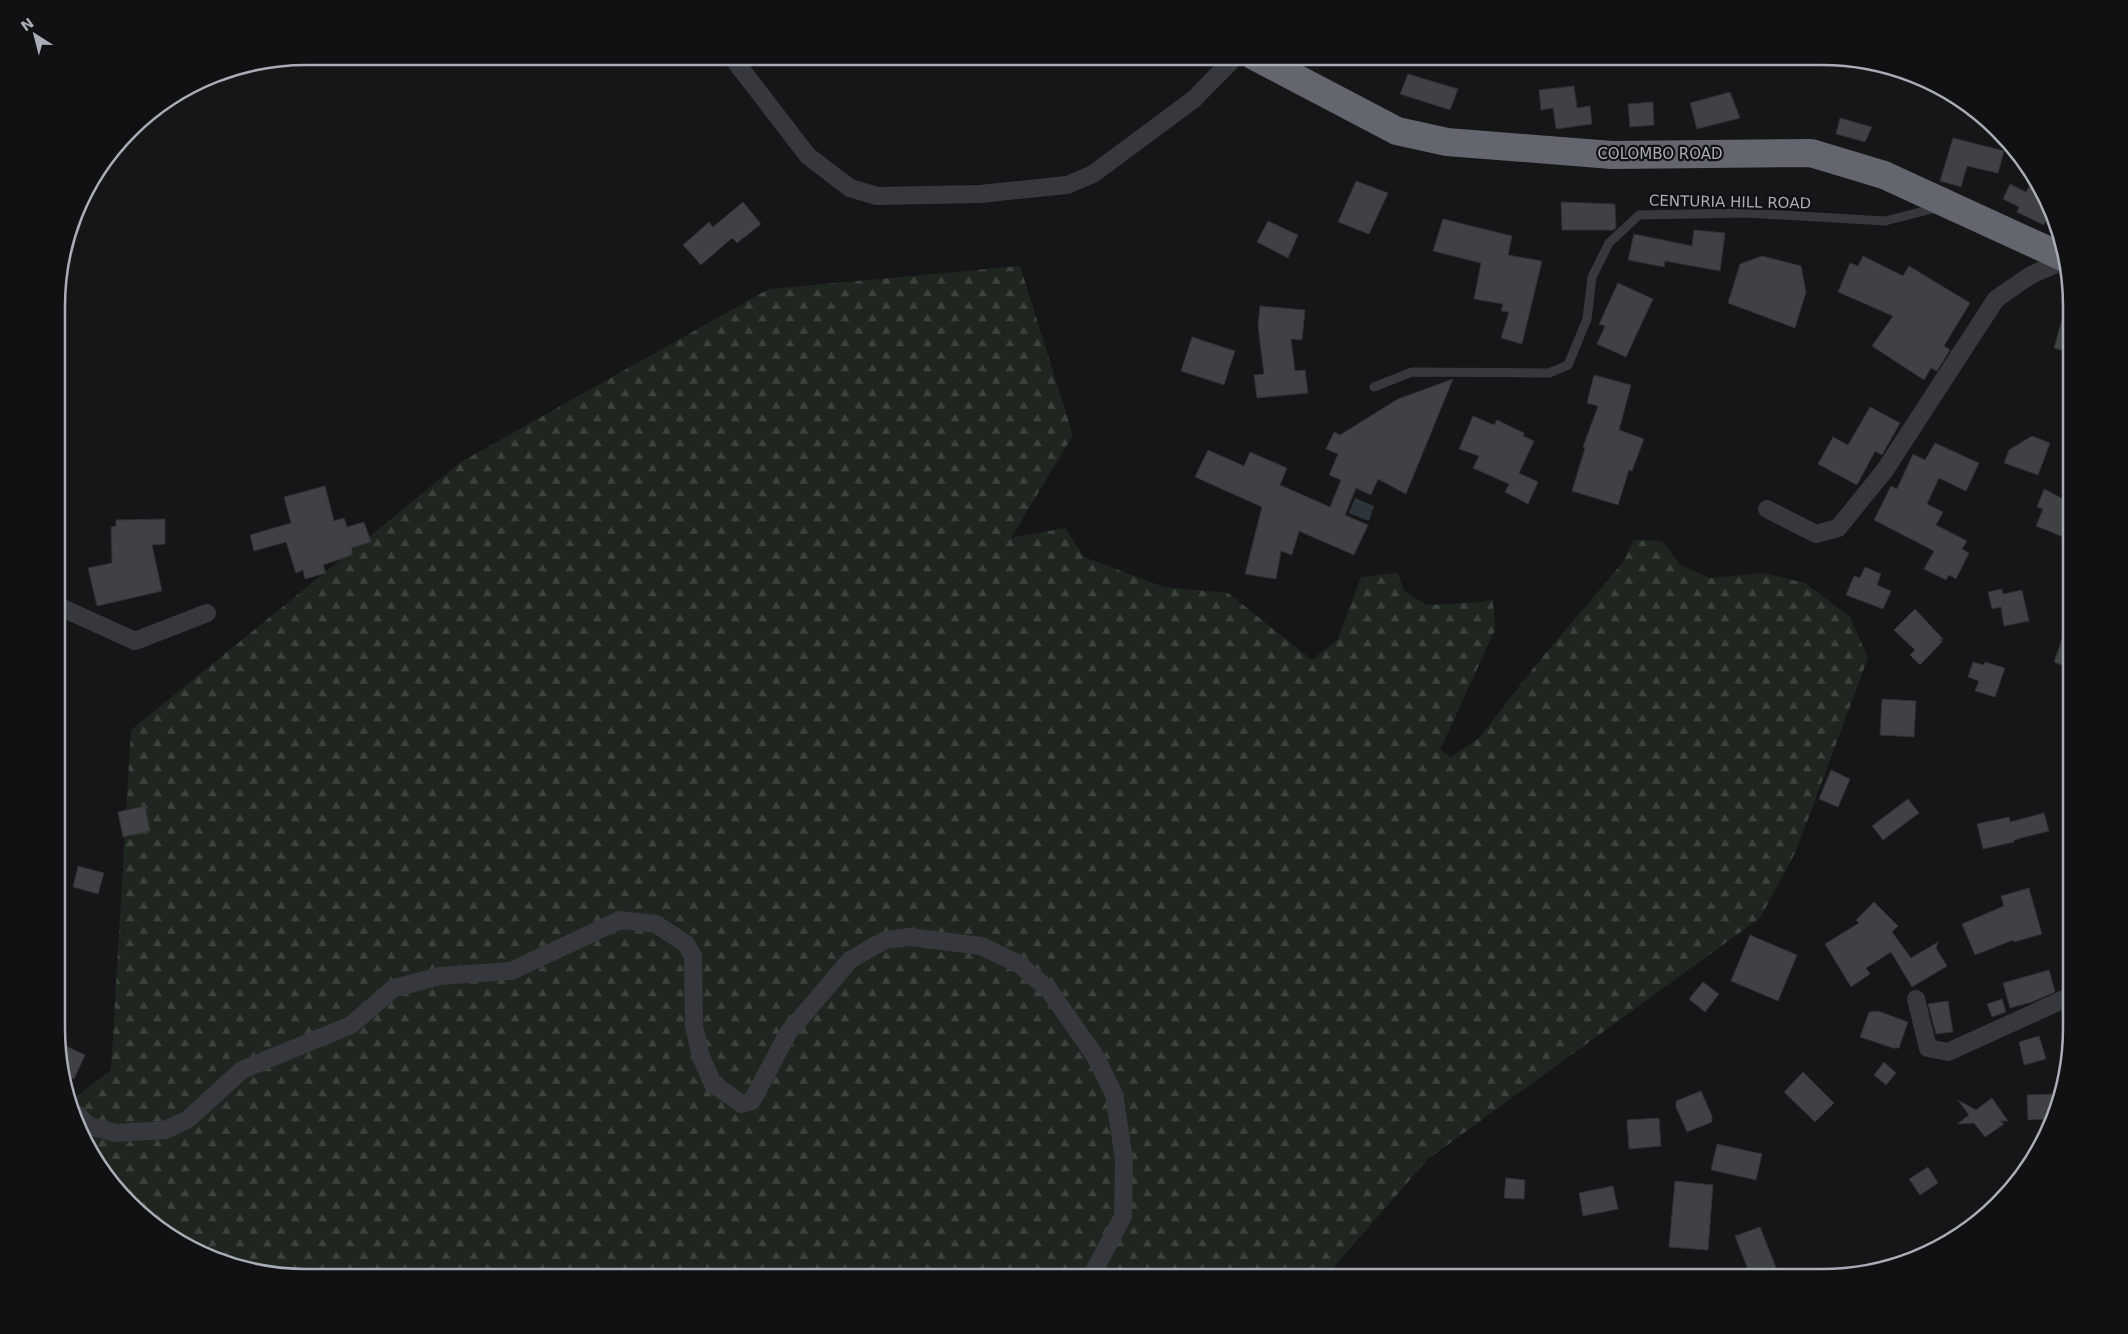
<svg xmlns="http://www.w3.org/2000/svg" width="2128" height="1334" viewBox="0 0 2128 1334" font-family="'DejaVu Sans',sans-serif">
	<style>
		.forest { fill: url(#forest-firs) }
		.water { fill: #2c353c }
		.building { fill: #404145; stroke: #303034 }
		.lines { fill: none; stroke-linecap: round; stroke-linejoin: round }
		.lane { stroke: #37383d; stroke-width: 9 }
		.street { stroke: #37383d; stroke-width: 18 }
		.highway { stroke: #63666e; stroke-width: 28 }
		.labels { text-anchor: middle; stroke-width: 4.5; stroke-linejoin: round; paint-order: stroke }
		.street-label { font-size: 15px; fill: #a8adb8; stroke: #111113 }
		.rim { fill: none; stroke: #a8adb8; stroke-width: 2.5 }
	</style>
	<defs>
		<pattern id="forest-firs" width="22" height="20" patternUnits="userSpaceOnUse" patternTransform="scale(1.25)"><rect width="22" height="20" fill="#1e261f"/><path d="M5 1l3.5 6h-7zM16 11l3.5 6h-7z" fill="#3c433d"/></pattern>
	</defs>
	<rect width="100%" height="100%" fill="#161618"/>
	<path class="forest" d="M 1020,266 L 1073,435 L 1011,538 L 1065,528 L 1084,557 L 1164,587 L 1228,593 L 1312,660 L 1338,639 L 1361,577 L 1398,573 L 1404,591 L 1427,605 L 1482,602 L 1493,599 L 1495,630 L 1440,750 L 1451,757 L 1480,737 L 1535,666 L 1623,562 L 1634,540 L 1662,541 L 1680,565 L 1710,578 L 1763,573 L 1805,583 L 1850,617 L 1868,658 L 1796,851 L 1760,918 L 1428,1159 L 1325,1277 L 306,1278 L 241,1269 L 167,1236 L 129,1204 L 90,1153 L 72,1100 L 111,1070 L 131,730 L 461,462 L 769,289 Z"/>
	<path class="water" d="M 1355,498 L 1374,506 L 1369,521 L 1349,513 Z"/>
	<path class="building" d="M 1408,74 L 1458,89 L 1450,110 L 1400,94 Z
		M 1574,86 L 1577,108 L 1590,106 L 1592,124 L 1556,129 L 1553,108 L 1541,110 L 1539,90 Z
		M 1730,92 L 1740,118 L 1697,129 L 1690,103 Z
		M 1653,102 L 1654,125 L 1630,127 L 1628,104 Z
		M 1840,118 L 1872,127 L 1865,142 L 1836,134 Z
		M 1953,138 L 2004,151 L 1998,173 L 1967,166 L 1961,187 L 1940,181 Z
		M 1356,181 L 1388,193 L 1369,234 L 1338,222 Z
		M 2010,184 L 2026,192 L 2029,187 L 2044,194 L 2051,210 L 2044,225 L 2017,212 L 2019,207 L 2003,199 Z
		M 743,202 L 761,224 L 737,243 L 732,238 L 701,265 L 683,245 L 709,222 L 713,227 Z
		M 1561,202 L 1615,204 L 1616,228 L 1613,230 L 1562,230 Z
		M 1443,219 L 1512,236 L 1508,255 L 1542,261 L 1522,344 L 1501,338 L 1509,312 L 1501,311 L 1503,304 L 1474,299 L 1481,263 L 1433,251 Z
		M 1268,221 L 1298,235 L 1288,258 L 1257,242 Z
		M 1694,230 L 1725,233 L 1720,271 L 1665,261 L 1664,267 L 1628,260 L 1634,234 L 1692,246 Z
		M 1762,256 L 1801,266 L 1806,292 L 1795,328 L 1728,303 L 1740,264 Z
		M 1863,256 L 1903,276 L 1909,266 L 1970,303 L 1944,346 L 1950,350 L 1937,371 L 1931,368 L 1924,380 L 1872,346 L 1893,316 L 1838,292 L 1850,263 L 1858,266 Z
		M 1618,283 L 1653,299 L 1626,357 L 1597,344 L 1605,326 L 1599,324 Z
		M 2067,302 L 2071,303 L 2071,353 L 2054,348 Z
		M 1260,306 L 1305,310 L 1302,340 L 1291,339 L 1295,371 L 1305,370 L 1308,393 L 1257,398 L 1254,375 L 1264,374 L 1258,326 Z
		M 1192,337 L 1235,351 L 1224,385 L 1181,371 Z
		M 1594,375 L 1631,385 L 1619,430 L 1644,439 L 1632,471 L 1629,470 L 1618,505 L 1572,491 L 1585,448 L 1583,447 L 1598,406 L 1587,403 Z
		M 1453,379 L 1406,494 L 1378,479 L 1371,495 L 1356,488 L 1345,515 L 1368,525 L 1354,555 L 1299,531 L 1292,555 L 1281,551 L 1276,579 L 1245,574 L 1262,507 L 1195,477 L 1208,450 L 1244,466 L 1250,452 L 1287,468 L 1280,485 L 1330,507 L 1341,480 L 1329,475 L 1338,454 L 1326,449 L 1334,432 L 1340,435 L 1398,399 Z
		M 1870,407 L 1900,423 L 1882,455 L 1875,451 L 1857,485 L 1818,464 L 1833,437 L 1848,445 Z
		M 1473,416 L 1494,425 L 1497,420 L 1524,433 L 1523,436 L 1534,441 L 1519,473 L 1538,482 L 1528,504 L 1505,492 L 1509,484 L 1473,468 L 1479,456 L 1459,449 Z
		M 2032,436 L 2050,443 L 2038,475 L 2004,463 L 2009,450 Z
		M 1935,443 L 1979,463 L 1966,491 L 1939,478 L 1927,504 L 1943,512 L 1936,525 L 1967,541 L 1962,549 L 1969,553 L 1956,579 L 1949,575 L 1946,580 L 1924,569 L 1934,551 L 1874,520 L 1891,486 L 1897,489 L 1913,454 L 1925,460 Z
		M 325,486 L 334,521 L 344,518 L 347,527 L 364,522 L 371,542 L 352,548 L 352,555 L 323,565 L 326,573 L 305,579 L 303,570 L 296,573 L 286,542 L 254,551 L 250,535 L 291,523 L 284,497 Z
		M 2044,489 L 2071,503 L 2071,540 L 2036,526 L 2043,509 L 2037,507 Z
		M 165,519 L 165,544 L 152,545 L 162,591 L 97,606 L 88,568 L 112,563 L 111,527 L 116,526 L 116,520 Z
		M 1865,567 L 1881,574 L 1877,585 L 1891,591 L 1883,609 L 1846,595 L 1854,576 L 1860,578 Z
		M 2002,589 L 2003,594 L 2022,590 L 2029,621 L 2004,626 L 2001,607 L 1992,609 L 1988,592 Z
		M 1915,609 L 1943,639 L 1939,640 L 1943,641 L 1920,665 L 1910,655 L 1915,650 L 1894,630 Z
		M 2069,620 L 2071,620 L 2071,668 L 2054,662 Z
		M 1973,662 L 1984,665 L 1985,662 L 2005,668 L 1995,697 L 1975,691 L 1979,681 L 1968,677 Z
		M 1882,699 L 1916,701 L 1914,737 L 1880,735 Z
		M 1831,770 L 1850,779 L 1838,807 L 1819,799 Z
		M 1908,799 L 1919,813 L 1883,840 L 1872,826 Z
		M 145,806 L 150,831 L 123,837 L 118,812 Z
		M 2044,813 L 2049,831 L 2014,840 L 2014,842 L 1983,849 L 1977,824 L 2009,817 L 2010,822 Z
		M 78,866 L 104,873 L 98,894 L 73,887 Z
		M 2029,888 L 2042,934 L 2014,942 L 2013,940 L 1975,955 L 1962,924 L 2004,906 L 2001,896 Z
		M 1874,902 L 1898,926 L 1892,932 L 1911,958 L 1938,942 L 1936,948 L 1947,966 L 1912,987 L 1891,952 L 1866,968 L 1870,974 L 1851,987 L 1825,944 L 1859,923 L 1856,920 Z
		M 1750,935 L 1797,955 L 1778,1001 L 1731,981 Z
		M 2049,970 L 2055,992 L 2032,1002 L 2010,1008 L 2003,983 Z
		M 1703,982 L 1719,994 L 1705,1012 L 1689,999 Z
		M 2002,999 L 2006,1012 L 1992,1017 L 1987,1004 Z
		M 1948,1001 L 1953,1032 L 1936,1034 L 1928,1004 Z
		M 1878,1011 L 1908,1022 L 1899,1048 L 1893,1048 L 1860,1037 L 1869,1012 Z
		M 2039,1036 L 2046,1059 L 2024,1065 L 2019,1042 Z
		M 58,1042 L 85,1055 L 74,1079 L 63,1073 L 58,1060 Z
		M 1884,1062 L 1896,1073 L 1886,1085 L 1874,1075 Z
		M 1803,1072 L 1834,1103 L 1815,1122 L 1784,1092 Z
		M 1701,1091 L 1712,1116 L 1712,1122 L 1687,1132 L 1676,1107 L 1676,1101 Z
		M 2055,1094 L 2056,1114 L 2053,1119 L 2028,1120 L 2027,1095 Z
		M 1992,1098 L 2008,1121 L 2000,1121 L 2004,1124 L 1985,1137 L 1974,1123 L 1957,1124 L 1969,1115 L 1958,1100 L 1976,1110 Z
		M 1659,1118 L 1661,1146 L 1629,1149 L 1627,1120 Z
		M 1717,1144 L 1762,1154 L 1756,1180 L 1711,1170 Z
		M 1928,1167 L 1938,1183 L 1920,1195 L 1909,1179 Z
		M 1506,1178 L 1525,1180 L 1524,1199 L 1504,1198 Z
		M 1675,1181 L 1713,1185 L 1708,1250 L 1669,1247 Z
		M 1613,1186 L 1618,1209 L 1583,1216 L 1579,1193 Z
		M 1760,1227 L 1777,1270 L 1759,1277 L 1751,1277 L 1735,1236 Z"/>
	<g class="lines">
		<path class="lane" d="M 1374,387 L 1412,372 L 1549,373 L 1568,365 L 1587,319 L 1592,277 L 1609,243 L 1639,215 L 1746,213 L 1885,221 L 1940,207"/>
		<path class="street" d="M 731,56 L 808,156 L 850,188 L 877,196 L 980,194 L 1067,185 L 1093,174 L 1194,99 L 1236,56
			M 1767,509 L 1816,534 L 1838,528 L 1885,470 L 1996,299 L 2031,275 L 2065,260
			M 58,606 L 135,641 L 207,613
			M 1916,999 L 1928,1048 L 1948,1052 L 2071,996
			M 77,1114 L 89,1126 L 116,1133 L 165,1130 L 187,1120 L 242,1070 L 351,1025 L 394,988 L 440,976 L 511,971 L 620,920 L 656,924 L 686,944 L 693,956 L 694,1026 L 701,1057 L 713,1084 L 742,1104 L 752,1101 L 788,1033 L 850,960 L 885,940 L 910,937 L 981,946 L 1019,964 L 1049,990 L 1095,1056 L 1114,1094 L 1124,1159 L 1123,1216 L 1091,1277"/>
		<path class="highway" d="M 1254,56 L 1397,131 L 1447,142 L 1612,155 L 1811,153 L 1884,175 L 2065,258"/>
	</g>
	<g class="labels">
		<g class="street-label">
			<text x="1660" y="159">COLOMBO ROAD</text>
			<text transform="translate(1730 202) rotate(1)" y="5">CENTURIA HILL ROAD</text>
		</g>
	</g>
	<path d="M0 0H2128V1334H0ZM306 65H1822A241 241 0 0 1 2063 306V1028A241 241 0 0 1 1822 1269H306A241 241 0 0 1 65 1028V306A241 241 0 0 1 306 65Z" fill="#111113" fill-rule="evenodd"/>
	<path class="rim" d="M306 65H1822A241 241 0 0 1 2063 306V1028A241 241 0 0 1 1822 1269H306A241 241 0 0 1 65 1028V306A241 241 0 0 1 306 65Z"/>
	<g transform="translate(35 35) rotate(324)" stroke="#111113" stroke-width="4" paint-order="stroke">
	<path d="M0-4L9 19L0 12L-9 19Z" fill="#a8adb8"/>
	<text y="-8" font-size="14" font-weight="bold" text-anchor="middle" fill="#a8adb8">N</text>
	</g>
</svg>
